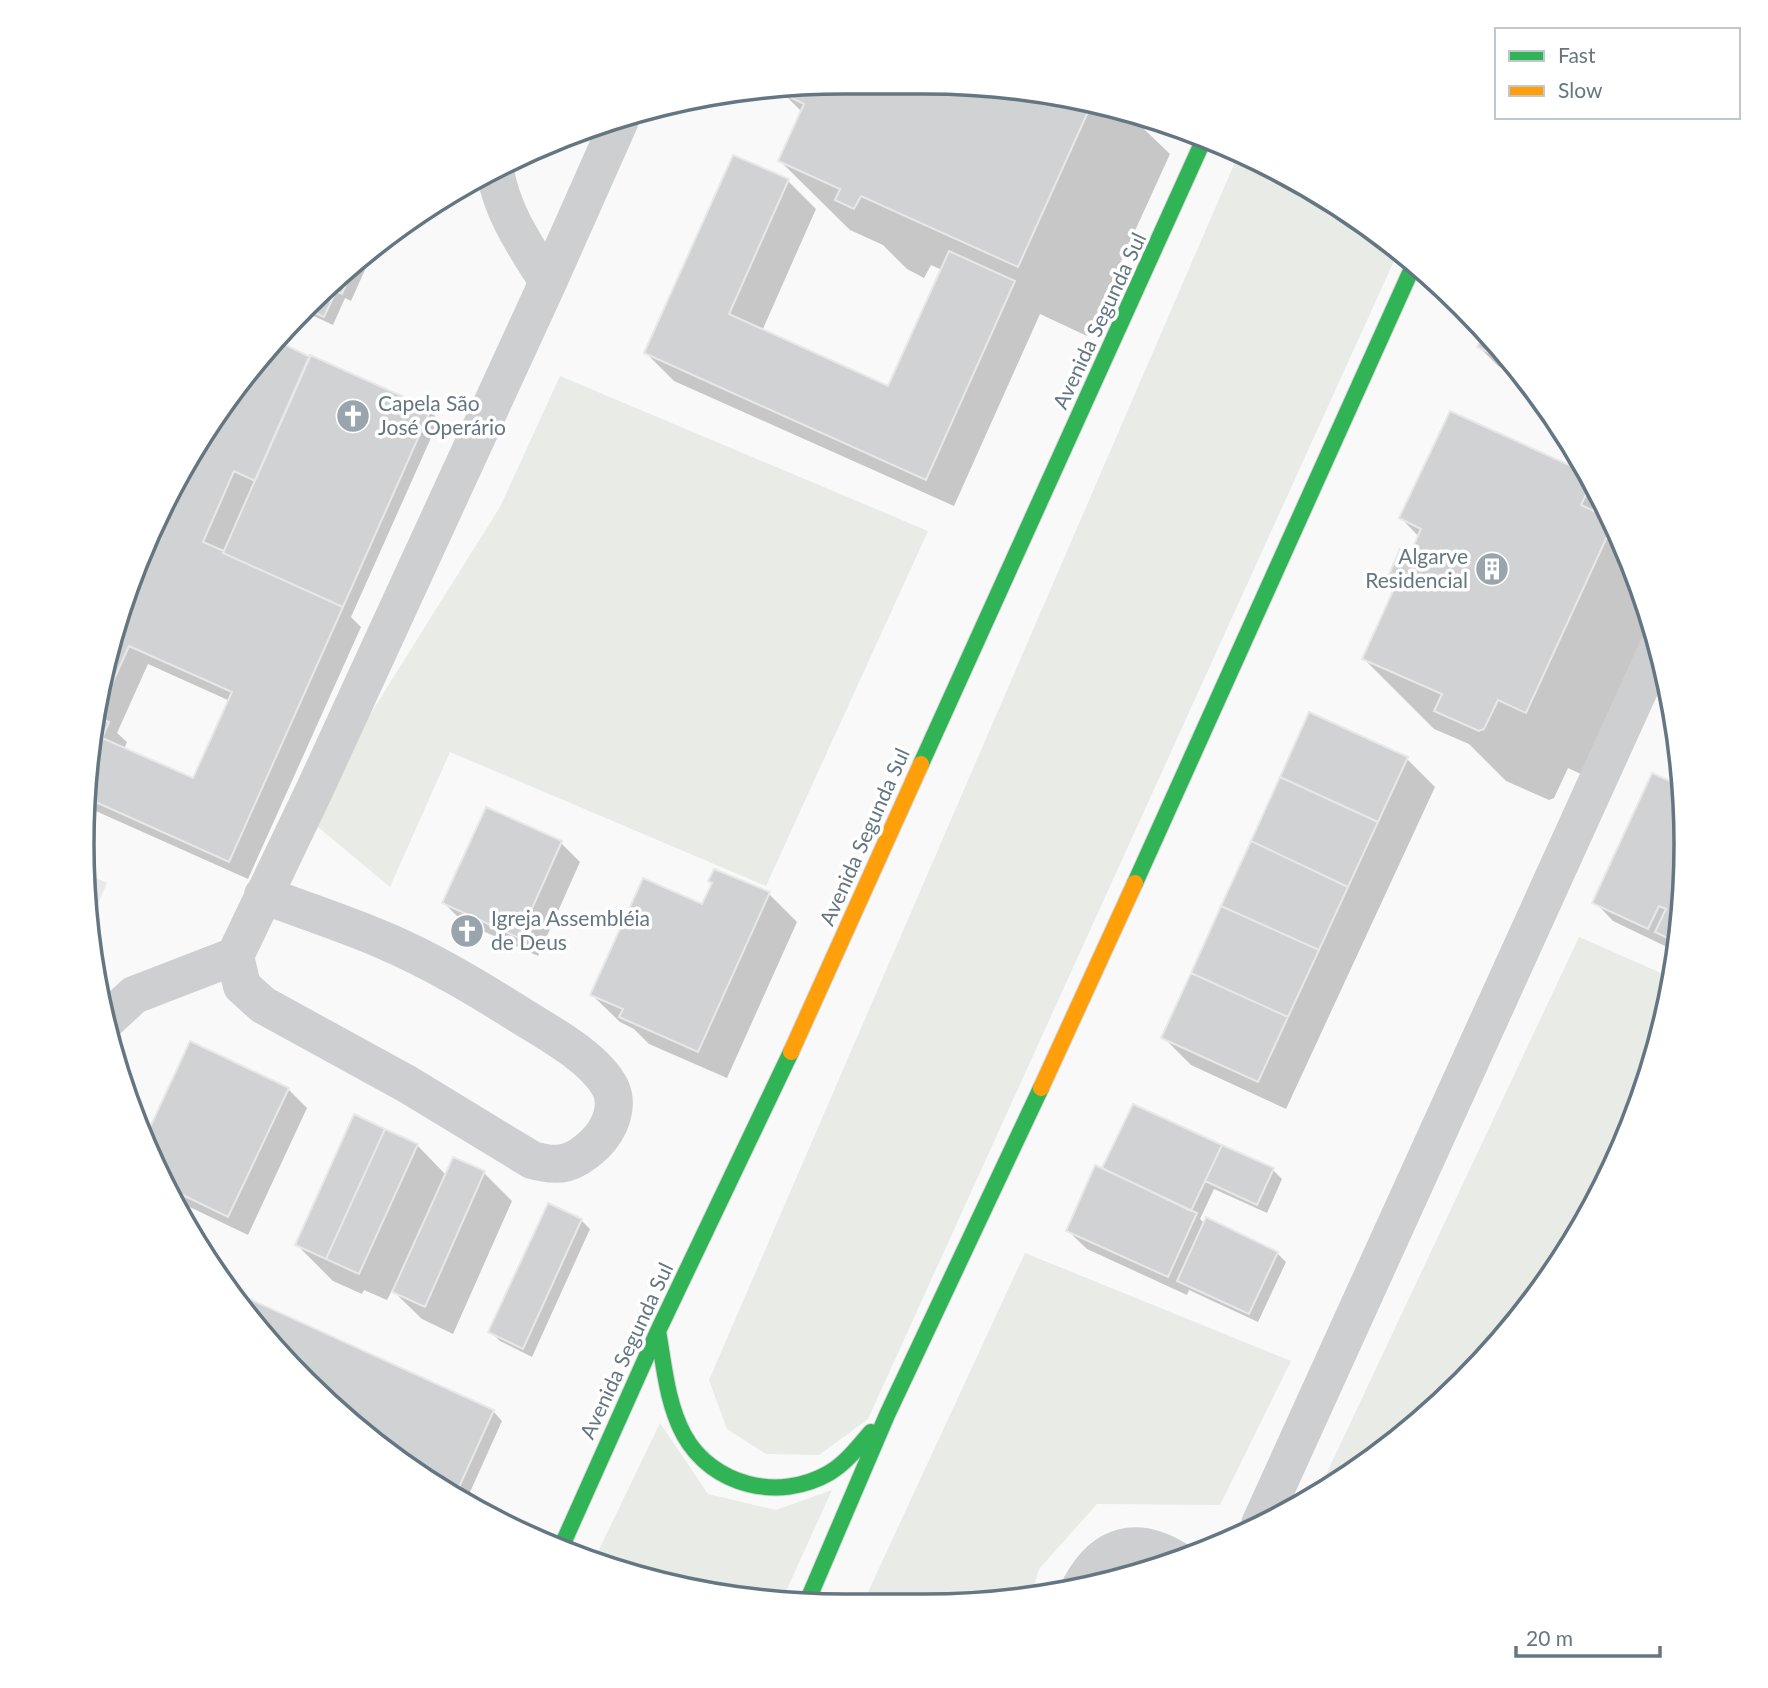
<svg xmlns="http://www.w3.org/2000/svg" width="1768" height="1688" viewBox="0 0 1768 1688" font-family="Lato,sans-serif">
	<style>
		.built { fill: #e8e9e9 }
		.green { fill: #e8ebe6 }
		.shadow { fill: #0003; fill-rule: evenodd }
		.building { fill: #d0d2d3; stroke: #e8e8e8; stroke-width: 2; fill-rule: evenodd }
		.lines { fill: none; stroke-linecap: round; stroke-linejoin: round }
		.fast-casing { stroke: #d5d6d7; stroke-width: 18 }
		.slow-casing { stroke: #d5d6d7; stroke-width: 18 }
		.street { stroke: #cecfd0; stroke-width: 38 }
		.fast { stroke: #30b455; stroke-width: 16 }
		.slow { stroke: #ff9f0a; stroke-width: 16 }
		.labels { text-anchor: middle; stroke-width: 7; stroke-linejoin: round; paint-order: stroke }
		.street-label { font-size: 21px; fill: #657683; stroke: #fff }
		.poi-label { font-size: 21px; fill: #657683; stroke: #fff; text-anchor: start }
		.rim { fill: none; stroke: #657683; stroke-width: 3.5 }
	</style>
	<rect width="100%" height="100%" fill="#f9f9f9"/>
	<path class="built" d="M 89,875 L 107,883 L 89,925 Z"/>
	<path class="green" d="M 1239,153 L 1261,161 L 1388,240 L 1399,250 L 868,1419 L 819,1455 L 766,1454 L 727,1429 L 709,1380 Z
		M 560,376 L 928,531 L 766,886 L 450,752 L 390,887 L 306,817 L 500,507 Z
		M 1579,937 L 1670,977 L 1660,1042 L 1607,1181 L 1528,1308 L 1426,1417 L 1316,1496 Z
		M 1025,1253 L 1291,1361 L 1220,1505 L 1097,1504 L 1039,1569 L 1031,1597 L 862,1605 Z
		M 660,1423 L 708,1494 L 776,1510 L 832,1490 L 782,1600 L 695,1591 L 594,1560 Z"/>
	<path class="shadow" d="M 974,84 L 1122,108 L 1170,154 L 1087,336 L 1040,314 L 954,506 L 674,381 L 646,353 L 734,157 L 788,181 L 816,209 L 762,331 L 889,388 L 942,270 L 931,265 L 924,278 L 907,269 L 883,245 L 850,230 L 780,161 L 802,112 L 783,93 Z
		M 373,252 L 351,301 L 345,298 L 333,325 L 305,312 Z
		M 273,340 L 430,411 L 439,420 L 351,617 L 361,627 L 248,879 L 89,808 L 89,745 L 123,600 L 184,463 ZM 148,664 L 230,701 L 194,780 L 124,749 L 127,742 L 117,733 Z
		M 1497,342 L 1522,377 L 1498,366 L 1479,347 Z
		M 1590,477 L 1645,600 L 1657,649 L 1596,781 L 1568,768 L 1554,798 L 1549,800 L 1506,781 L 1469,744 L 1434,729 L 1364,659 L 1395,592 L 1387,584 L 1411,557 L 1419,537 L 1401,518 Z
		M 1407,759 L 1435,787 L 1286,1109 L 1191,1065 L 1163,1037 Z
		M 1681,788 L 1684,894 L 1675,949 L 1669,943 L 1667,947 L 1613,921 L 1595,902 Z
		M 487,809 L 561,843 L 580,862 L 538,956 L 463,922 L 444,903 Z
		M 715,871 L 769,894 L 797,922 L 727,1078 L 649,1044 L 634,1029 L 620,1022 L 592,995 L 703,907 L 713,884 Z
		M 191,1044 L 288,1089 L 307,1108 L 248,1235 L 173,1199 L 146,1140 Z
		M 417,1145 L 446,1175 L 484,1173 L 512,1201 L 453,1334 L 422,1319 L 392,1290 L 387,1300 L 364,1290 L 362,1294 L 333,1281 L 297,1245 Z
		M 1104,1168 L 1273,1170 L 1282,1179 L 1267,1213 L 1214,1189 L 1200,1219 L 1205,1224 L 1277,1253 L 1286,1262 L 1258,1322 L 1189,1290 L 1187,1295 L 1087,1249 L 1068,1231 L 1110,1174 Z
		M 581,1220 L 590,1229 L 532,1357 L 500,1341 L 491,1332 Z
		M 234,1294 L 493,1411 L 502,1421 L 466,1501 L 420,1477 L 272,1347 Z"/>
	<path class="building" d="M 974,84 L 1092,103 L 1018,267 L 861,196 L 854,209 L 835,200 L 840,189 L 778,161 L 804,104 L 782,93 Z
		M 733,155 L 789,179 L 729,314 L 888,386 L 949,251 L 1015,281 L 926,480 L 644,353 Z
		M 352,271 L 342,294 L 336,291 L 324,317 L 308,310 Z
		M 1485,330 L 1497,342 L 1512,363 L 1477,347 Z
		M 274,339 L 310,357 L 255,481 L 234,471 L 203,542 L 224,551 L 223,553 L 343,607 L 229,862 L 89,799 L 89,745 L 123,600 L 184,463 ZM 129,646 L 232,692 L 193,778 L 102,738 L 109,722 L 97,717 Z
		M 310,355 L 431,409 L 343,607 L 223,553 Z
		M 1450,411 L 1589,474 L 1592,482 L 1581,505 L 1609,518 L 1612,526 L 1526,713 L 1498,700 L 1484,729 L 1479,731 L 1434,711 L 1442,694 L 1362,659 L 1394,589 L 1385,584 L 1400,549 L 1410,554 L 1421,529 L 1399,518 Z
		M 1309,712 L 1408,757 L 1378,822 L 1280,777 Z
		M 1652,773 L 1681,786 L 1684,894 L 1676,942 L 1655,932 L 1666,909 L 1659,906 L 1648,929 L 1592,903 Z
		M 1280,777 L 1378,822 L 1348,887 L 1251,841 Z
		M 486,807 L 562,841 L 519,938 L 442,903 Z
		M 1251,841 L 1348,887 L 1319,950 L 1221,906 Z
		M 714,869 L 770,892 L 698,1052 L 619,1017 L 623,1009 L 590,995 L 643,878 L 702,904 L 712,883 L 708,881 Z
		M 1221,906 L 1319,950 L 1288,1017 L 1191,973 Z
		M 1191,973 L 1288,1017 L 1258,1082 L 1161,1038 Z
		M 190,1041 L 289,1088 L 228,1217 L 168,1188 L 145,1138 Z
		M 1133,1104 L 1222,1145 L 1191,1211 L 1102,1168 Z
		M 354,1114 L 385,1129 L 326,1259 L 295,1245 Z
		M 385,1129 L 418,1144 L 359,1274 L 326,1259 Z
		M 1222,1145 L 1274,1168 L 1257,1205 L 1205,1181 Z
		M 453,1157 L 485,1171 L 425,1307 L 392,1292 Z
		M 1095,1165 L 1197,1213 L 1168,1277 L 1066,1231 Z
		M 548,1203 L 582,1219 L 523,1349 L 488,1332 Z
		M 1206,1217 L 1278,1252 L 1249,1314 L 1177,1281 Z
		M 232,1291 L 494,1410 L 455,1496 L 420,1477 L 272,1347 Z"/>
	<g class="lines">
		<g class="fast-casing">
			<path id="fast" d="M 921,764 L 1204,139
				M 1135,883 L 1414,264
				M 658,1331 C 664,1365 667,1404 684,1435 C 712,1486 779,1502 829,1473 C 846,1463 858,1447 871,1432
				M 560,1550 L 658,1331 L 791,1052
				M 807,1602 L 887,1415 L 1041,1088"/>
		</g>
		<g class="slow-casing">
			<path id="slow" d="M 791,1052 L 921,764
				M 1041,1088 L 1135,883"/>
		</g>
		<path class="street" d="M 495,171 C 503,215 525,245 548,282
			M 263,895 C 303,910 344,923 383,940 C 433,961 482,991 528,1020 C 554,1036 595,1059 610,1087 C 620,1107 609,1130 595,1144 C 574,1164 560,1168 532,1160 L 407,1084 L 263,1005 L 242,986 L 235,956 L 314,791 L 548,282 L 620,120
			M 107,1020 L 134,995 L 235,956
			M 1260,1524 L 1657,650
			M 1081,1586 C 1104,1544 1137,1535 1178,1561"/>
		<use href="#fast" class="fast"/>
		<use href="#slow" class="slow"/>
	</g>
	<defs>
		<g id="church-disc" transform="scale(1.75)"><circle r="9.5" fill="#99a4ac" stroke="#fff"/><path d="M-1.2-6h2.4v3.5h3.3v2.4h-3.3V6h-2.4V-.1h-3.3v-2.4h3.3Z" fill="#fff"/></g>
		<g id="building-disc" transform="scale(1.75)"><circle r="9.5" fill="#99a4ac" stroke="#fff"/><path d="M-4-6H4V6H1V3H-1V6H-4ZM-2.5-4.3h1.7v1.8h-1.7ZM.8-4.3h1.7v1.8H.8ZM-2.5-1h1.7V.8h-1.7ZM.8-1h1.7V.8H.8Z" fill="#fff"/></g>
	</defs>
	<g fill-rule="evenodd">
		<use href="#church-disc" x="353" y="416"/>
		<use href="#building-disc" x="1492" y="569"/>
		<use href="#church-disc" x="467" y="931"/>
	</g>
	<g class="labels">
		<g class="street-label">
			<text transform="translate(1100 321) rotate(-65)" y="7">Avenida Segunda Sul</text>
			<text transform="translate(865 837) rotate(-66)" y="7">Avenida Segunda Sul</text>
			<text transform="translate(627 1351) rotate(-65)" y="7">Avenida Segunda Sul</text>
		</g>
		<g class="poi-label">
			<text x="378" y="411">Capela São<tspan x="378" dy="24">José Operário</tspan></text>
			<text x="1468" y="564" text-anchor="end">Algarve<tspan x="1468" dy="24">Residencial</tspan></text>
			<text x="491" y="926">Igreja Assembléia<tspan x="491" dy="24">de Deus</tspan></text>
		</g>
	</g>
	<path d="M0 0H1768V1688H0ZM844 94H924A750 750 0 0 1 1674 844V844A750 750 0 0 1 924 1594H844A750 750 0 0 1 94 844V844A750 750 0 0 1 844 94Z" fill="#fff" fill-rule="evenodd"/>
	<path class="rim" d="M844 94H924A750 750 0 0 1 1674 844V844A750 750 0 0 1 924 1594H844A750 750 0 0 1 94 844V844A750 750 0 0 1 844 94Z"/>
	<rect x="1495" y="28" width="245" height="91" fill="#ffffff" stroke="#c1c8cd" stroke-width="2"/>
	<rect x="1509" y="51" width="35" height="10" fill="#30b455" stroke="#c1c8cd" stroke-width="2"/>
	<text x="1558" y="63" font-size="21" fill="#657683">Fast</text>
	<rect x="1509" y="86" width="35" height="10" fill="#ff9f0a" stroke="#c1c8cd" stroke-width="2"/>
	<text x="1558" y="98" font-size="21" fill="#657683">Slow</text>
	<path d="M1516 1646v10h144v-10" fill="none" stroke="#657683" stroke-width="3.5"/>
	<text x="1526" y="1646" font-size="21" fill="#657683" stroke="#ffffff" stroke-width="5" paint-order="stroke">20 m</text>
</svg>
